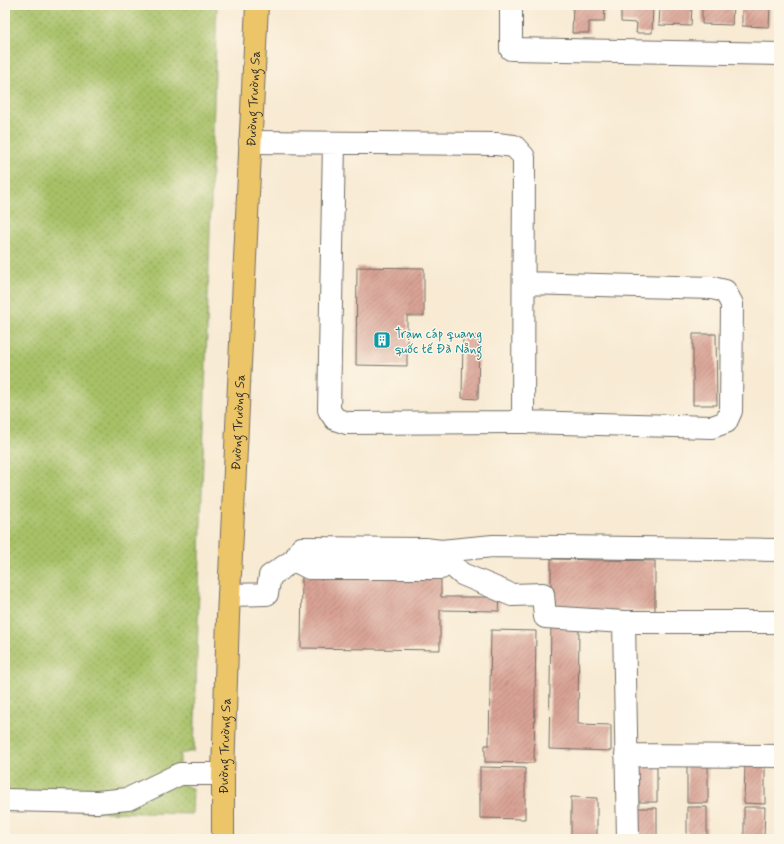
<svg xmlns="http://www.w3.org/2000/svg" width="784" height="844" viewBox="0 0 784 844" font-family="Mynerve,sans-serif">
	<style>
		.grass { fill: url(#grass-dots); stroke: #697649 }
		.building { fill: url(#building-hatch) }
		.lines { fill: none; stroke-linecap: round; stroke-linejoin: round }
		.minor-casing { stroke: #736e66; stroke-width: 24 }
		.major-casing { stroke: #736e66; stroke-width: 24 }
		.minor { stroke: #fff; stroke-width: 22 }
		.major { stroke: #edc569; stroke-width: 22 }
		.labels { text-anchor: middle; stroke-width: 3; stroke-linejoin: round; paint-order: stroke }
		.street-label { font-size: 13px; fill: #2b2b2b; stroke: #fcf5e5 }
		.culture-label { font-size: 13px; fill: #0d838f; stroke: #fcf5e5; text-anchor: start }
	</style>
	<defs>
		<pattern id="grass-dots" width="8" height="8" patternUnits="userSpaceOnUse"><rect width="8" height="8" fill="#a7c167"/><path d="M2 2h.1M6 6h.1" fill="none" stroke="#889d55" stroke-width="1.8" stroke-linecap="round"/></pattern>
		<pattern id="building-hatch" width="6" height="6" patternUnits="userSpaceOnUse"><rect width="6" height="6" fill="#d9a395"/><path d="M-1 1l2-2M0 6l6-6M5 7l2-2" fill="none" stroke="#b0857a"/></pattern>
	</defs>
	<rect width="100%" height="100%" fill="#fcf5e5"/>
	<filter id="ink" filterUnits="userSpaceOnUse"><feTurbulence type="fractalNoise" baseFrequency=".025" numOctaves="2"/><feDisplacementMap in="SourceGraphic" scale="8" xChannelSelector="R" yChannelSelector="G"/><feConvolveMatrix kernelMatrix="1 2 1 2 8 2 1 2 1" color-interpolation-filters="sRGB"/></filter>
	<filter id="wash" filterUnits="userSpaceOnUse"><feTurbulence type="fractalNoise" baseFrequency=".012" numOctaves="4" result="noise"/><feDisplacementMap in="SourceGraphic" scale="16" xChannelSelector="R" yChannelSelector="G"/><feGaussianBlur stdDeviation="0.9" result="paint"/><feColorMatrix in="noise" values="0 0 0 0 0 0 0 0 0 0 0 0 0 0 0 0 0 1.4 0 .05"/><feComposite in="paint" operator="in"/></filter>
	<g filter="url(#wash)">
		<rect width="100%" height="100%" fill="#f8ead3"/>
		<path class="grass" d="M 5,5 L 217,5 L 194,751 L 180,754 L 180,783 L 193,789 L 192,814 L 5,810 Z"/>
		<g id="blocks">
			<path class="building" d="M 573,5 L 605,5 L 604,22 L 589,22 L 589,33 L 572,33 Z
				M 621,5 L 653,5 L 652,33 L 636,33 L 637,23 L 621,22 Z
				M 660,5 L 692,6 L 691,26 L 659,25 Z
				M 702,5 L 733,5 L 732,25 L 702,24 Z
				M 742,5 L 770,6 L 769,27 L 742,26 Z
				M 357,267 L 424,268 L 424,316 L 407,316 L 407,366 L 356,365 Z
				M 693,334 L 716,334 L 717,405 L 693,405 Z
				M 463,335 L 479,336 L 478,399 L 462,398 Z
				M 551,559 L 655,561 L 655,611 L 551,609 Z
				M 302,575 L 441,577 L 441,597 L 500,597 L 499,611 L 440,610 L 440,650 L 301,648 Z
				M 551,623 L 579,624 L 578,724 L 611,725 L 611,751 L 549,749 Z
				M 491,630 L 536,631 L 534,763 L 485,762 L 485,745 L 489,745 Z
				M 637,760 L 657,761 L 657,802 L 637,802 Z
				M 687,761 L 708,761 L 708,803 L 687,803 Z
				M 745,761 L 765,762 L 765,804 L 744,803 Z
				M 480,767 L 525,768 L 525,819 L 480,818 Z
				M 571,797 L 597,798 L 597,839 L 571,839 Z
				M 687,807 L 707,807 L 707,839 L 687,839 Z
				M 744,807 L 765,807 L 764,839 L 744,839 Z
				M 637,808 L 657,808 L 657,839 L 636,839 Z"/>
		</g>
	</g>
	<g filter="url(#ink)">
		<use href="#blocks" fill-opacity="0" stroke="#736e66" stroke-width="1"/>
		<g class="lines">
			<g class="minor-casing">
				<path id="minor" d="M 511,5 L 511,49 L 779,54
					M 250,142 L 497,144 L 514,146 L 524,157 L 523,422
					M 334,143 L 329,410 L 335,419 L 347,423 L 523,422 L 712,427 L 726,422 L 731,411 L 732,304 L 725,291 L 712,288 L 524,283
					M 441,551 L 447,561 L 462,574 L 512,595 L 543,594 L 545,617 L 624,622 L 779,622
					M 294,560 L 309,568 L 441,568 L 447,561
					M 229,595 L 267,594 L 270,576 L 294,560 L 302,548 L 425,549 L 441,551 L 493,546 L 779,550
					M 624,622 L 628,839
					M 626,755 L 779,756
					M 5,800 L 97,802 L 128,799 L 180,774 L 223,774"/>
			</g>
			<g class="major-casing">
				<g id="major">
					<path id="s1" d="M 223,839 L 223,774 L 228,617 L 257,5"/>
				</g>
			</g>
			<use href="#minor" class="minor"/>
			<use href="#major" class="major"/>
		</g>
	</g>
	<defs>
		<g id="building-square" transform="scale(0.9)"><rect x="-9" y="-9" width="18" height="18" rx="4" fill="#0f9aa8" stroke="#fcf5e5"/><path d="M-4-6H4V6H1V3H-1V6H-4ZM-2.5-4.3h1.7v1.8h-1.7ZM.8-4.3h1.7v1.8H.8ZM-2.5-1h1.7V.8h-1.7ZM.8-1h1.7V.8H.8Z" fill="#fff"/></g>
	</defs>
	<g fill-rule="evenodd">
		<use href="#building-square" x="382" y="340"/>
	</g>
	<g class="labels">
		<g class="street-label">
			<text dy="5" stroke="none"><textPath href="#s1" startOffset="741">Đường Trường Sa</textPath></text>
			<text dy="5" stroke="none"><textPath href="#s1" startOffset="417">Đường Trường Sa</textPath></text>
			<text dy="5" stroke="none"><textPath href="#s1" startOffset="93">Đường Trường Sa</textPath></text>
		</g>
		<g class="culture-label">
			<text x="395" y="338">Trạm cáp quang<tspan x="395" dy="15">quốc tế Đà Nẵng</tspan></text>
		</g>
	</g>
	<rect width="784" height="844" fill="none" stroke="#fcf5e5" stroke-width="20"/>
</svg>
